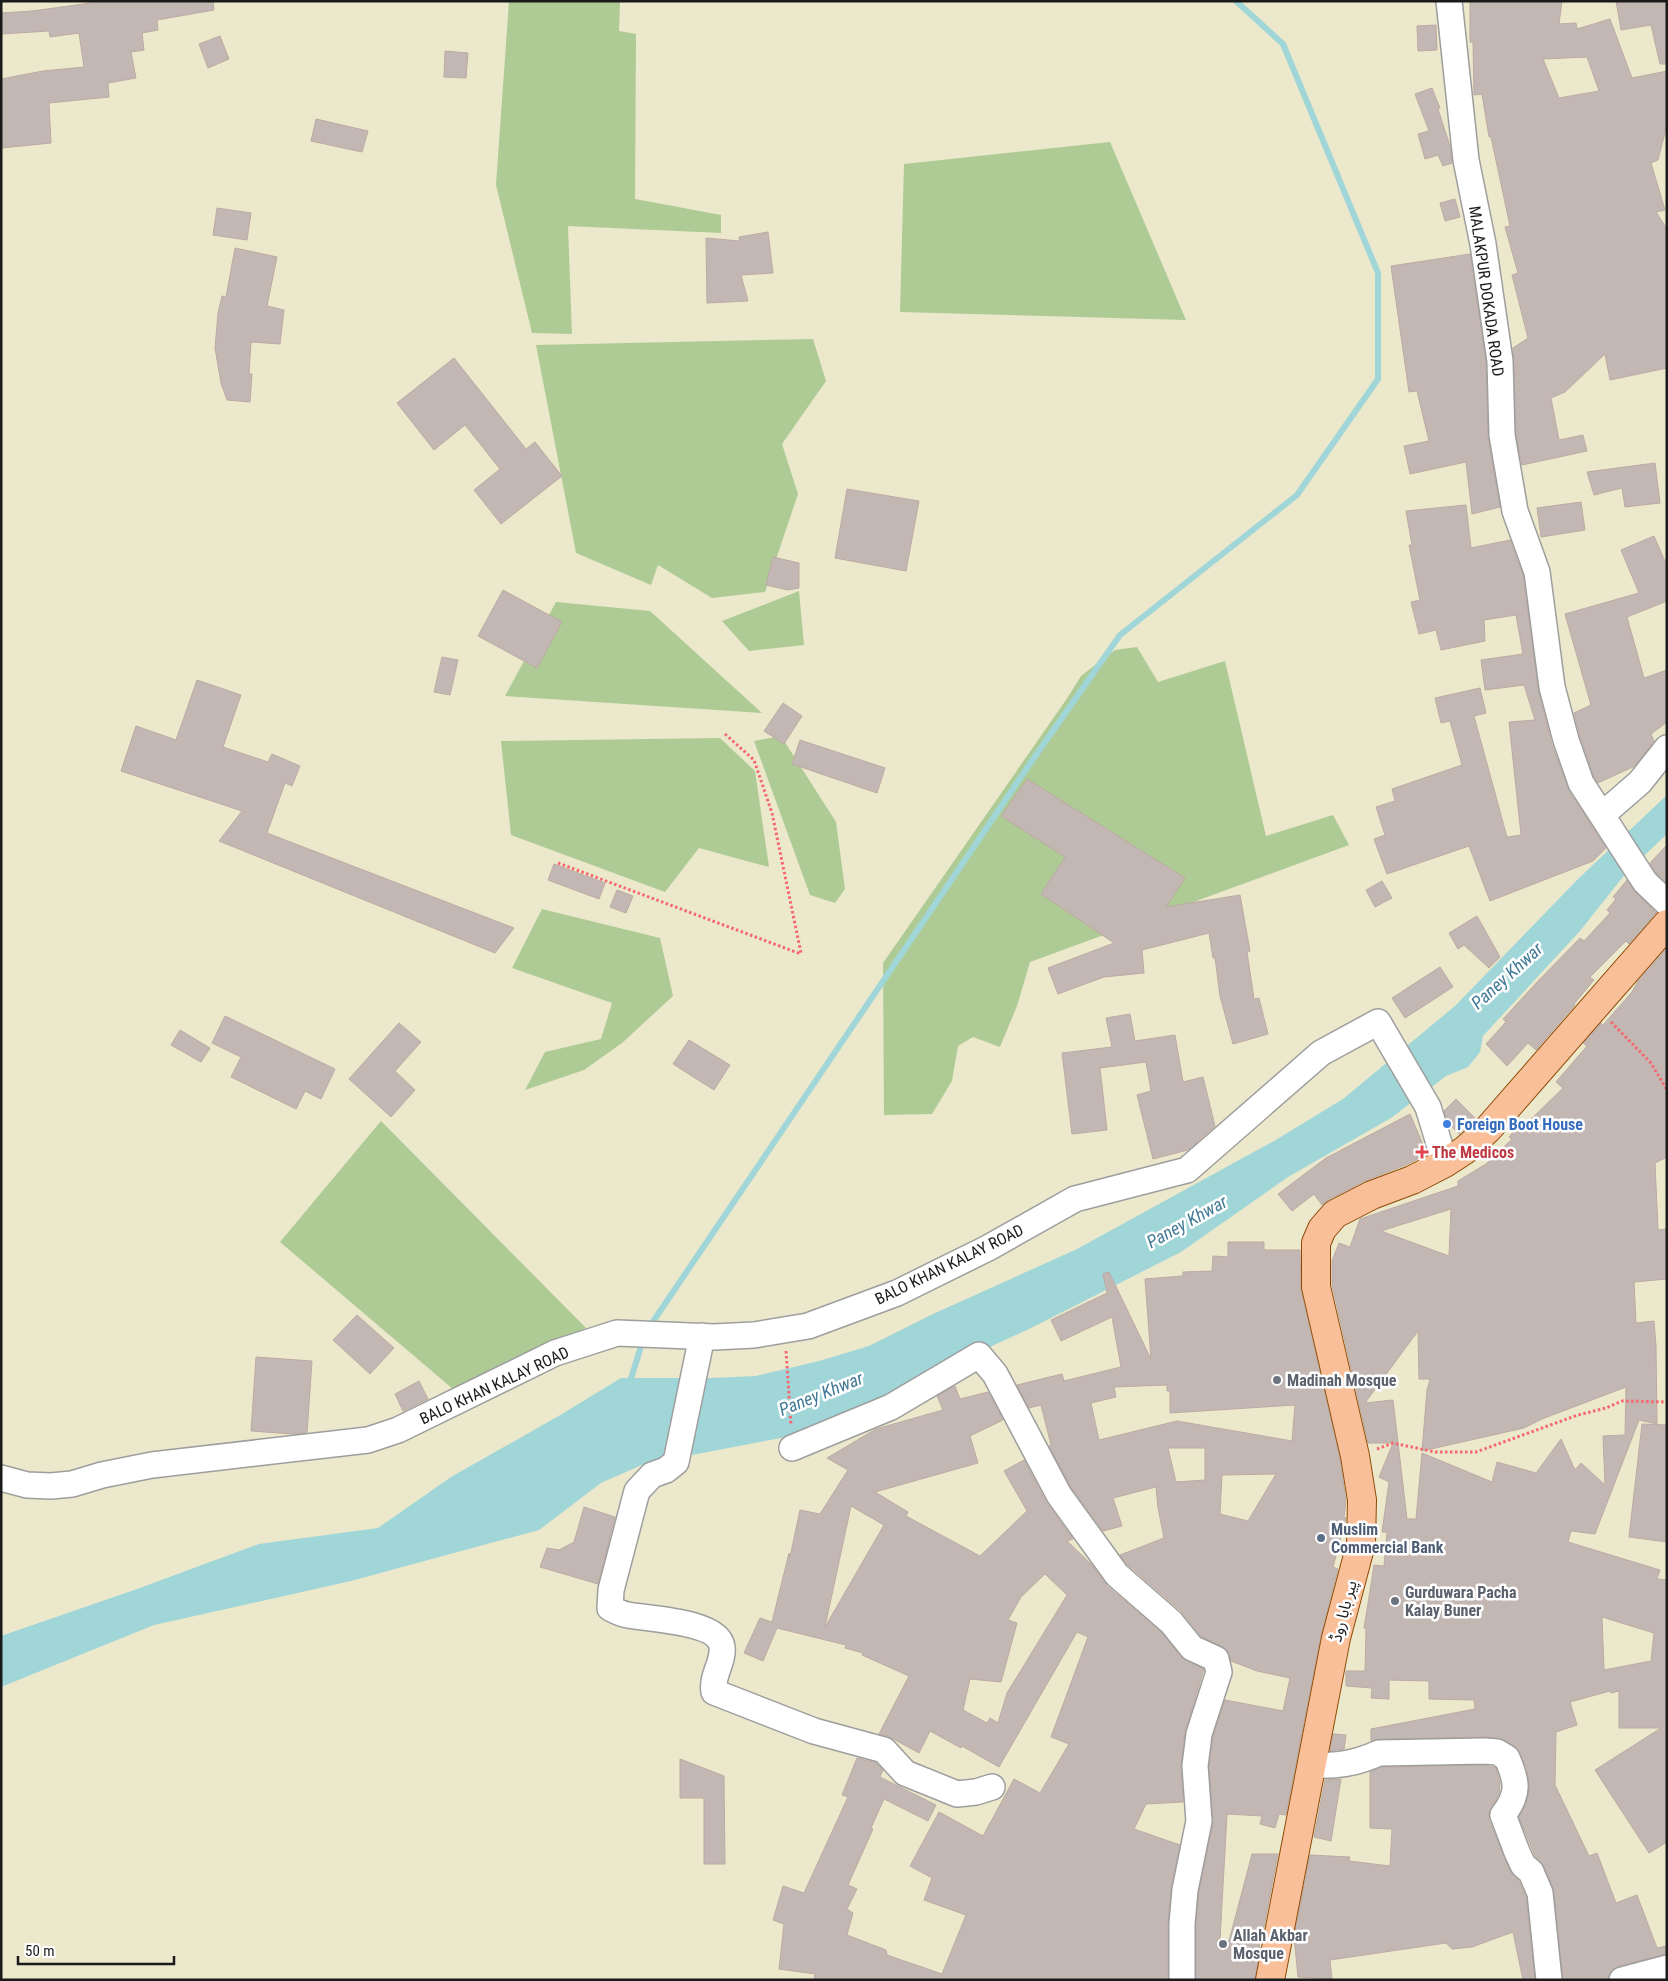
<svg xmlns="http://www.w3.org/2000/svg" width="1668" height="1981" viewBox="0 0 1668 1981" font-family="'Roboto Condensed','Noto Sans Arabic',sans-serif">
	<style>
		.farmland { fill: #ebe8cb }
		.forest { fill: #aecb95 }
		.water { fill: #a1d6d9 }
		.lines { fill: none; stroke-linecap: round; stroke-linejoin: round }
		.stream { stroke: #a1d6d9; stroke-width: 6 }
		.building { fill: #c3b7b4; stroke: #bdaaa3; fill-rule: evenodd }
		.minor-casing { stroke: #9e9e9e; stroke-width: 28 }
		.major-casing { stroke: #8d4904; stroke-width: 30 }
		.path { stroke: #f66770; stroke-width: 3; stroke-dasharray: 2.5 2.5; stroke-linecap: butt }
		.minor { stroke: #fff; stroke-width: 25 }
		.major { stroke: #f9bf98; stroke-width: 28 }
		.shop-dot { fill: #3f7fe0; stroke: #fff; stroke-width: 2 }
		.health-dot { fill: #e0444e; stroke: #fff; stroke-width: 2 }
		.worship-dot { fill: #6b7280; stroke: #fff; stroke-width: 2 }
		.service-dot { fill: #5c6f8a; stroke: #fff; stroke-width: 2 }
		.labels { text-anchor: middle; stroke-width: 5; stroke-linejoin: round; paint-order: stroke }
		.street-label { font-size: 16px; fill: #1a1a1a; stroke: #fff }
		.shop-label { font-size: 16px; font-weight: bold; fill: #366cbe; stroke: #fff; text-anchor: start }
		.health-label { font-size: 16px; font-weight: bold; fill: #be3a42; stroke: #fff; text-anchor: start }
		.worship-label { font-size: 16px; font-weight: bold; fill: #5b616d; stroke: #fff; text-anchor: start }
		.service-label { font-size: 16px; font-weight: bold; fill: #4e5e75; stroke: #fff; text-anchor: start }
		.water-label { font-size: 18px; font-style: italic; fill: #447b97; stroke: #fff }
	</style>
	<rect width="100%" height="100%" fill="#ece6e0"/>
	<path class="farmland" d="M 1,1 L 1667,1 L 1667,1980 L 1,1980 Z"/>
	<path class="forest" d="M 509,1 L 620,1 L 619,31 L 636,34 L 635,199 L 721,215 L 721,233 L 568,226 L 572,334 L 532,333 L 496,185 Z
		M 1110,142 L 1186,320 L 900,312 L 904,164 Z
		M 813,339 L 826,381 L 782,444 L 798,494 L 765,592 L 712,598 L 658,565 L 651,585 L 576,553 L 536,345 Z
		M 799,591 L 804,645 L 749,651 L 722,621 Z
		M 556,602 L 650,611 L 762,713 L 505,696 Z
		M 1137,647 L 1158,682 L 1225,661 L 1266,836 L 1333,815 L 1349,845 L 1030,962 L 1017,1006 L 1000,1047 L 973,1037 L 958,1046 L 952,1081 L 932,1114 L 884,1115 L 883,963 L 1068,697 L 1081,676 L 1115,650 Z
		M 781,736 L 836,822 L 845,889 L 835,903 L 810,895 L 754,741 Z
		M 720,738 L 755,771 L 769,867 L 699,848 L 665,892 L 511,835 L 501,741 Z
		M 542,909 L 660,938 L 673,996 L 622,1043 L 584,1070 L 525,1090 L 545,1052 L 601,1039 L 612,1003 L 512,968 Z
		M 381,1121 L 586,1328 L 546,1346 L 460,1395 L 280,1242 Z"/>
	<path class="water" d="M 1667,795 L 1667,834 L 1626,873 L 1580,931 L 1483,1036 L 1480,1052 L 1468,1067 L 1446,1076 L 1391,1118 L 1288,1177 L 1181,1252 L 1031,1328 L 875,1400 L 781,1438 L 644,1464 L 601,1483 L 539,1530 L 351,1581 L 154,1625 L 1,1687 L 1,1636 L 137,1589 L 259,1544 L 378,1528 L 451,1477 L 562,1414 L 621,1378 L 711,1378 L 756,1376 L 819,1361 L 869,1346 L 933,1314 L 1077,1249 L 1274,1141 L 1343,1099 L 1455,1006 L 1578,879 Z"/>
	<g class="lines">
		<path class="stream" d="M 648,1329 L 1029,765 L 1120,635 L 1297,495 L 1378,379 L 1378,273 L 1283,44 L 1236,1
			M 629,1385 L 643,1340"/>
	</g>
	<path class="building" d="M 91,1 L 213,1 L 214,10 L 157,20 L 158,30 L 142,33 L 144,50 L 131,52 L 136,78 L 108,83 L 109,97 L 49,103 L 51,143 L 1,148 L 1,79 L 43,71 L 84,67 L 79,33 L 50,37 L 49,31 L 1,34 L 1,13 L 32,11 L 91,3 Z
		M 1470,1 L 1562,1 L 1559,24 L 1576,23 L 1577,29 L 1610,19 L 1632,78 L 1667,71 L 1667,125 L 1658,160 L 1651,163 L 1665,210 L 1656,212 L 1667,229 L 1667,368 L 1610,380 L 1605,354 L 1565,392 L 1551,398 L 1559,440 L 1583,435 L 1587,451 L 1522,465 L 1516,434 L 1513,348 L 1528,338 L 1512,275 L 1518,273 L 1505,227 L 1510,226 L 1491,137 L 1489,137 L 1482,94 L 1474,95 L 1473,42 L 1470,42 ZM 1587,57 L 1599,91 L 1559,98 L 1543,59 Z
		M 1616,1 L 1667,1 L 1667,64 L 1660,64 L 1651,25 L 1621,30 Z
		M 1436,25 L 1437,50 L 1418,51 L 1417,26 Z
		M 220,36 L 229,59 L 208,68 L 199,44 Z
		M 445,51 L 468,53 L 466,78 L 444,77 Z
		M 1432,88 L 1440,108 L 1438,109 L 1450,146 L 1452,163 L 1443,166 L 1438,155 L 1425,159 L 1418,134 L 1429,131 L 1415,94 Z
		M 316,119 L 368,131 L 362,152 L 311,141 Z
		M 1455,199 L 1460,217 L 1445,221 L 1440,203 Z
		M 217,208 L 251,213 L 247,240 L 213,235 Z
		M 768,232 L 773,273 L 741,275 L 748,301 L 707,303 L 706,238 L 740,241 L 739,237 Z
		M 235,248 L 277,257 L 267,306 L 284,310 L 280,344 L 251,342 L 249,374 L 252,374 L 250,402 L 227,400 L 221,383 L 215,348 L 218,313 L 222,296 L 226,297 Z
		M 1470,254 L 1486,362 L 1488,437 L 1500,507 L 1472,514 L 1466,462 L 1410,474 L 1404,446 L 1429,441 L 1417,391 L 1409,392 L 1391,266 Z
		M 454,358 L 526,449 L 535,442 L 562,476 L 501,524 L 474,490 L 500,469 L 465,425 L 434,450 L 397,403 Z
		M 1655,463 L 1660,503 L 1625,507 L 1622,488 L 1594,495 L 1587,472 Z
		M 847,489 L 919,501 L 906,571 L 835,558 Z
		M 1581,502 L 1585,530 L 1541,537 L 1537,508 Z
		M 1466,505 L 1471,548 L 1510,540 L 1523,575 L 1538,689 L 1552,745 L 1569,791 L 1606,848 L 1593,861 L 1490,901 L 1469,846 L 1387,874 L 1374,839 L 1385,835 L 1376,807 L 1395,801 L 1392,789 L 1462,765 L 1450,721 L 1441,723 L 1435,698 L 1480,688 L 1486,713 L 1474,716 L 1507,837 L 1521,835 L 1509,722 L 1535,720 L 1524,685 L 1485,690 L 1481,660 L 1523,654 L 1516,615 L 1484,620 L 1485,641 L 1441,650 L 1436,630 L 1419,634 L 1411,602 L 1420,600 L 1409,545 L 1412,545 L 1406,511 Z
		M 1654,536 L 1667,566 L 1667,601 L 1627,617 L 1644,678 L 1667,670 L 1667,722 L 1651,734 L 1654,741 L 1635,766 L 1598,783 L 1594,777 L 1580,736 L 1574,713 L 1591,705 L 1565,614 L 1639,593 L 1621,550 Z
		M 773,557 L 799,563 L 799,588 L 788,590 L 766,585 Z
		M 503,590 L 562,622 L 537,668 L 478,636 Z
		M 442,657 L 458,660 L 450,695 L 434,692 Z
		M 197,680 L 241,695 L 223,747 L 268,762 L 272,754 L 300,766 L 292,786 L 285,783 L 267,833 L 514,928 L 495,953 L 219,841 L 242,811 L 121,771 L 136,726 L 176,740 Z
		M 783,703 L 802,716 L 784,744 L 764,731 Z
		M 800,740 L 885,768 L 877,793 L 792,764 Z
		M 1027,779 L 1185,878 L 1166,907 L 1240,895 L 1250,951 L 1247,952 L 1254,999 L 1259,998 L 1268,1034 L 1233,1044 L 1220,996 L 1215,958 L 1213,958 L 1209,933 L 1142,950 L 1144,973 L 1104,977 L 1058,994 L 1048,968 L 1114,943 L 1041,894 L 1065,857 L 1001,816 Z
		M 1667,845 L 1667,883 L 1656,873 L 1650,863 Z
		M 554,864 L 605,883 L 599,899 L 548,880 Z
		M 1627,880 L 1635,892 L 1656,913 L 1629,944 L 1626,941 L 1590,977 L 1594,980 L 1574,1004 L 1575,1005 L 1536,1050 L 1528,1043 L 1507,1066 L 1486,1044 L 1506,1022 L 1503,1019 L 1538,981 L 1580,938 L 1584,941 L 1610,913 L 1607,910 L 1616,899 L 1613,897 Z
		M 1382,881 L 1392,898 L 1375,907 L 1366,890 Z
		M 617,890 L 633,896 L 626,913 L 610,907 Z
		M 1477,916 L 1500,957 L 1489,968 L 1464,945 L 1458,949 L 1449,933 Z
		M 1667,948 L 1667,1157 L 1655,1163 L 1658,1230 L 1666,1229 L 1667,1279 L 1634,1282 L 1636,1323 L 1654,1321 L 1656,1346 L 1657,1424 L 1639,1420 L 1595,1534 L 1571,1531 L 1568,1542 L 1660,1570 L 1657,1579 L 1667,1580 L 1667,1842 L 1649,1853 L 1595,1770 L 1661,1728 L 1619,1728 L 1619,1691 L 1611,1693 L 1610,1691 L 1570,1702 L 1577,1725 L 1556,1732 L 1555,1785 L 1589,1856 L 1597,1853 L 1616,1903 L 1637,1895 L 1657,1948 L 1667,1946 L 1667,1954 L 1618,1966 L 1612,1970 L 1608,1980 L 1563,1980 L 1553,1888 L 1544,1866 L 1535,1856 L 1519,1817 L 1526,1804 L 1529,1786 L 1527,1770 L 1520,1752 L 1514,1746 L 1504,1740 L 1486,1737 L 1379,1739 L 1371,1741 L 1371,1729 L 1475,1709 L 1474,1700 L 1429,1699 L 1429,1681 L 1389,1680 L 1389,1699 L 1371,1698 L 1372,1688 L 1346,1686 L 1346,1671 L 1365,1671 L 1366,1629 L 1364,1628 L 1370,1591 L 1374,1565 L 1384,1566 L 1387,1532 L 1382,1532 L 1389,1482 L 1379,1477 L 1393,1443 L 1368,1443 L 1332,1285 L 1332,1261 L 1339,1243 L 1350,1247 L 1360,1219 L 1458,1186 L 1458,1181 L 1486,1164 L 1512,1139 L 1509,1137 L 1520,1124 L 1523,1127 L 1563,1088 L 1556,1082 L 1587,1046 L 1583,1043 L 1601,1023 L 1603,1025 L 1632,992 L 1638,981 ZM 1451,1209 L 1449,1256 L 1381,1231 ZM 1418,1331 L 1419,1379 L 1430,1379 L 1427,1390 L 1422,1451 L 1524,1428 L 1542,1419 L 1626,1387 L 1625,1435 L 1603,1436 L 1605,1485 L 1581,1463 L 1575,1470 L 1561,1439 L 1536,1473 L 1497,1462 L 1492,1482 L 1422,1453 L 1416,1519 L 1407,1519 L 1393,1400 L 1365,1403 ZM 1602,1617 L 1654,1633 L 1651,1661 L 1604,1670 Z
		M 1440,967 L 1453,987 L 1405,1018 L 1392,998 Z
		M 1130,1014 L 1135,1041 L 1175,1035 L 1183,1082 L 1203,1077 L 1215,1126 L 1188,1150 L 1153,1159 L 1137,1095 L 1151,1091 L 1146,1062 L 1100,1068 L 1107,1130 L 1072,1134 L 1062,1053 L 1112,1047 L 1106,1018 Z
		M 225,1016 L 335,1069 L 321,1099 L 305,1091 L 296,1109 L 231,1077 L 241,1057 L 212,1043 Z
		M 399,1023 L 421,1042 L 395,1071 L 415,1090 L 391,1117 L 349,1079 Z
		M 180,1030 L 210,1048 L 201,1062 L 171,1045 Z
		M 689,1040 L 730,1065 L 714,1090 L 673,1064 Z
		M 1456,1099 L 1476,1119 L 1459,1134 L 1448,1123 L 1444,1111 Z
		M 1410,1114 L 1427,1154 L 1408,1164 L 1365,1181 L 1328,1200 L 1322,1205 L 1314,1194 L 1292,1211 L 1278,1194 L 1326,1158 Z
		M 1228,1242 L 1264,1242 L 1264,1250 L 1300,1250 L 1301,1290 L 1340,1459 L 1346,1501 L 1344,1517 L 1346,1518 L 1333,1567 L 1338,1569 L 1321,1635 L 1286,1815 L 1279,1814 L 1275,1828 L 1260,1824 L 1262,1816 L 1227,1814 L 1220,1940 L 1229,1941 L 1252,1854 L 1278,1854 L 1263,1932 L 1258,1932 L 1260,1951 L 1255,1980 L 1196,1980 L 1196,1925 L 1199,1892 L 1213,1824 L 1209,1766 L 1213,1737 L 1225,1700 L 1283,1711 L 1290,1678 L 1257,1671 L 1231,1661 L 1227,1650 L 1201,1636 L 1181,1611 L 1128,1565 L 1120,1555 L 1164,1538 L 1158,1508 L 1156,1487 L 1113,1498 L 1122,1526 L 1103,1531 L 1071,1487 L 1049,1446 L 1051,1445 L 1041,1405 L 1029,1408 L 1017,1385 L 1062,1374 L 1064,1381 L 1121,1367 L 1112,1317 L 1061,1341 L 1051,1320 L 1107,1293 L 1103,1274 L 1109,1272 L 1151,1359 L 1145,1279 L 1183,1276 L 1183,1272 L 1212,1271 L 1213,1256 L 1228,1257 ZM 1167,1385 L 1167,1391 L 1170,1391 L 1170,1413 L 1295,1405 L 1292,1441 L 1177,1421 L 1099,1440 L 1091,1403 L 1116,1397 L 1114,1387 ZM 1168,1448 L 1205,1448 L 1205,1480 L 1176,1482 ZM 1276,1474 L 1248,1521 L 1220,1514 L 1222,1475 Z
		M 357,1315 L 394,1348 L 370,1374 L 333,1340 Z
		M 256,1357 L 312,1361 L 307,1433 L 293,1434 L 251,1431 Z
		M 419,1381 L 428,1399 L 403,1411 L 395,1394 Z
		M 955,1386 L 960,1399 L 988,1392 L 1003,1420 L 970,1436 L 978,1463 L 875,1492 L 908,1512 L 906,1516 L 980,1556 L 1027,1511 L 1004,1471 L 1024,1460 L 1046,1502 L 1073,1539 L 1067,1541 L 1091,1564 L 1107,1586 L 1161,1632 L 1181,1657 L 1204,1669 L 1185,1732 L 1181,1767 L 1183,1802 L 1146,1804 L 1134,1829 L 1180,1845 L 1171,1887 L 1168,1923 L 1168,1980 L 814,1980 L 815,1974 L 779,1969 L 784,1924 L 773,1920 L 783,1886 L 804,1893 L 848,1797 L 842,1795 L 857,1758 L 876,1763 L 883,1770 L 880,1777 L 936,1805 L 928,1821 L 884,1799 L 871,1828 L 873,1829 L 848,1885 L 857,1889 L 847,1909 L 853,1913 L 847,1935 L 886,1950 L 887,1955 L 942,1974 L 966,1915 L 924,1900 L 932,1878 L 910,1866 L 939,1812 L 983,1836 L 1014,1779 L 1040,1793 L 1069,1744 L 1051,1737 L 1088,1637 L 1077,1632 L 999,1767 L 962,1746 L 961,1748 L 930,1731 L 919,1753 L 888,1736 L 879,1734 L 909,1676 L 862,1655 L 863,1653 L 845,1648 L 846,1645 L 777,1628 L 763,1661 L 744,1653 L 760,1618 L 772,1622 L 789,1553 L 790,1557 L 800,1510 L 820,1514 L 848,1470 L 827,1458 L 876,1429 L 943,1410 L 937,1396 ZM 851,1506 L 884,1525 L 825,1627 ZM 1045,1574 L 1067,1595 L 1007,1693 L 998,1723 L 990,1718 L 987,1723 L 963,1710 L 970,1679 L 1001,1682 L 1017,1623 L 1008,1620 L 1021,1597 Z
		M 1642,1424 L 1667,1425 L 1667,1542 L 1629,1537 Z
		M 584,1507 L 615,1517 L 598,1584 L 540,1567 L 547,1548 L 559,1550 L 574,1542 Z
		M 1333,1734 L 1346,1735 L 1344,1749 L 1330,1751 Z
		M 680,1759 L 724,1776 L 725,1864 L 704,1864 L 704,1798 L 680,1798 Z
		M 1485,1765 L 1496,1768 L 1500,1783 L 1499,1794 L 1489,1813 L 1489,1820 L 1510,1871 L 1519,1881 L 1526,1897 L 1535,1980 L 1523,1980 L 1513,1932 L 1472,1947 L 1452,1949 L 1446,1943 L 1330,1960 L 1332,1979 L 1298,1977 L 1294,1936 L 1310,1855 L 1350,1857 L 1349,1861 L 1390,1866 L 1392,1829 L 1370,1828 L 1370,1772 L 1382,1767 Z
		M 1341,1779 L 1331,1841 L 1314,1837 L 1325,1780 Z"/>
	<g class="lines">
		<g class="minor-casing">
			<path id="minor" d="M 1449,1 L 1466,160 L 1483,244 L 1500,361 L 1502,435 L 1515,511 L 1537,572 L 1552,687 L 1566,740 L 1581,783 L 1645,882 L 1667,903
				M 1602,815 L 1640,782 L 1667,748
				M 702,1336 L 676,1462 L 666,1470 L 652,1475 L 637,1491 L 611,1590 L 610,1608 C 616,1611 621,1614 628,1615 C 648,1619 719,1621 722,1647 C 724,1662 711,1676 714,1692 L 814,1731 L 884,1750 L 905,1773 L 957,1794 L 976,1792 L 992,1787
				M 792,1448 L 891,1407 L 979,1355 L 995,1374 L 1059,1495 L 1117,1575 L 1171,1622 L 1192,1648 L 1216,1659 L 1219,1672 L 1199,1734 L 1195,1766 L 1199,1821 L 1185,1890 L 1182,1924 L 1182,1980
				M 1,1478 L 27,1485 L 51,1486 L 72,1484 L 102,1475 L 152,1465 L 368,1440 L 398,1430 L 555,1353 L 617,1333 L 714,1337 L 754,1335 L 808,1326 L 897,1293 L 988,1248 L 1075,1199 L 1187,1170 L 1321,1053 L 1378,1022 L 1428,1107 L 1445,1163
				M 1311,1765 C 1338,1766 1354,1764 1379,1753 L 1485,1751 L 1497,1752 L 1507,1758 C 1517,1781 1520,1793 1503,1815 L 1517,1852 L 1523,1865 L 1531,1872 L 1540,1893 L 1549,1980
				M 1622,1980 L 1667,1968"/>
		</g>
		<g class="major-casing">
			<path id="major" d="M 1270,1980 L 1336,1638 L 1361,1544 L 1362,1500 L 1355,1456 L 1316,1287 L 1316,1243 L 1322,1229 L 1335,1214 L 1372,1195 L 1412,1180 L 1445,1163 L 1465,1150 L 1488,1129 L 1667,924"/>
		</g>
		<path class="path" d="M 725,734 L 754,760 L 772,813 L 801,953
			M 558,863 L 801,954
			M 1611,1022 L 1651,1063 L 1667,1090
			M 786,1351 L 791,1425
			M 1377,1449 L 1393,1443 L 1435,1452 L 1476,1452 L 1578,1415 L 1606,1408 L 1622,1401 L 1667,1402"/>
		<use href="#minor" class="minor"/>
		<use href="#major" class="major"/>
	</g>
	<circle class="shop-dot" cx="1447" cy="1124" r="5"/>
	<path class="health-dot" d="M1419.5 1144.5h5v5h5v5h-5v5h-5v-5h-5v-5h5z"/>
	<g class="worship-dot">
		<circle cx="1277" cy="1380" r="5"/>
		<circle cx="1395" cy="1601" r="5"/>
		<circle cx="1223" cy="1944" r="5"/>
	</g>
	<circle class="service-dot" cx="1321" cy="1538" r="5"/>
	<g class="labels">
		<g class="street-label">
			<text transform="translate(1487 291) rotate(82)" y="6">MALAKPUR DOKADA ROAD</text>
			<text transform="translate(949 1264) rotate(-26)" y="6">BALO KHAN KALAY ROAD</text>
			<text transform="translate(494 1385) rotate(-25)" y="6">BALO KHAN KALAY ROAD</text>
			<text transform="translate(1343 1611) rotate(-75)" y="6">پیر بابا روڈ</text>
		</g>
		<g class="shop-label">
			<text x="1457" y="1130">Foreign Boot House</text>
		</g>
		<g class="health-label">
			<text x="1432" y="1158">The Medicos</text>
		</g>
		<g class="worship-label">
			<text x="1287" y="1386">Madinah Mosque</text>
			<text x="1405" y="1598">Gurduwara Pacha<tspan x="1405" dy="18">Kalay Buner</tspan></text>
			<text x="1233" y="1941">Allah Akbar<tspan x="1233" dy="18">Mosque</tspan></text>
		</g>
		<g class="service-label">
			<text x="1331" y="1535">Muslim<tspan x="1331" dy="18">Commercial Bank</tspan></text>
		</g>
		<g class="water-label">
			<text transform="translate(1507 976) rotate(-42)" y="6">Paney Khwar</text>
			<text transform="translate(1187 1222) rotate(-29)" y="6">Paney Khwar</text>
			<text transform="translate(821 1394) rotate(-22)" y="6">Paney Khwar</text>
		</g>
	</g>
	<rect width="1668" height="1981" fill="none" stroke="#1a1a1a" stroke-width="5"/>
	<path d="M18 1956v8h156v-8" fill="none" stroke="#1a1a1a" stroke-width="2.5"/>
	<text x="25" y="1956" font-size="15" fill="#1a1a1a" stroke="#ffffff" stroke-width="4" paint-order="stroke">50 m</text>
</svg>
